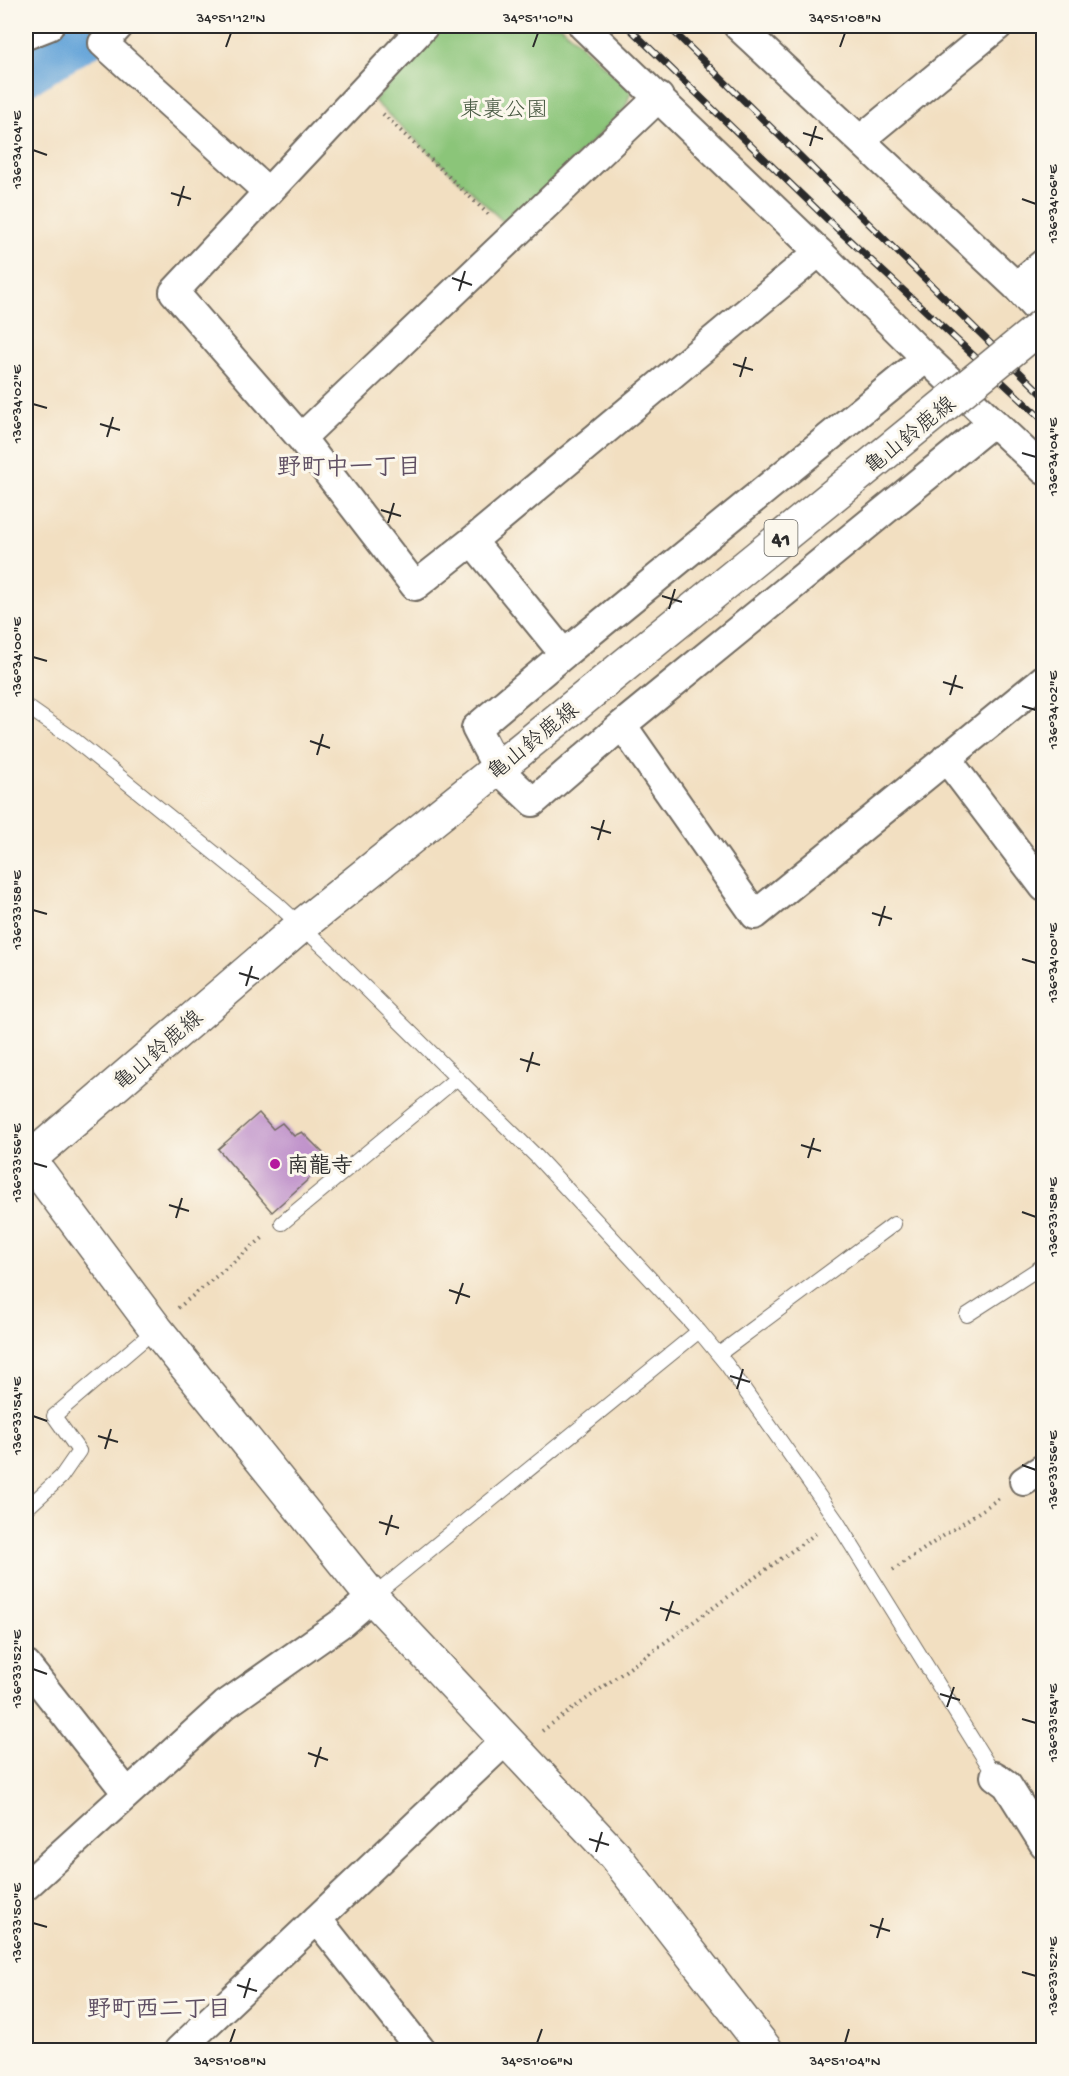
<svg xmlns="http://www.w3.org/2000/svg" width="1069" height="2076" viewBox="0 0 1069 2076" font-family="'Gochi Hand','Klee One',sans-serif">
	<style>
		.green { fill: #8bc579; stroke: #5b7852; stroke-width: 1.5 }
		.lines { fill: none; stroke-linecap: round; stroke-linejoin: round }
		.river { stroke: #66a5d9; stroke-width: 57 }
		.building { fill: #c093cb }
		.lane-casing { stroke: #716a60; stroke-width: 16 }
		.street-casing { stroke: #716a60; stroke-width: 32 }
		.secondary-casing { stroke: #716a60; stroke-width: 36 }
		.primary-casing { stroke: #716a60; stroke-width: 36 }
		.path { stroke: #716a60; stroke-width: 4; stroke-dasharray: 1.5 4.5; stroke-linecap: butt }
		.lane { stroke: #fff; stroke-width: 14 }
		.street { stroke: #fff; stroke-width: 28 }
		.secondary { stroke: #fff; stroke-width: 33 }
		.primary { stroke: #fff; stroke-width: 33 }
		.rail-casing { stroke: #2b2b2b; stroke-width: 7 }
		.rail { stroke: #fbf7ec; stroke-width: 4.5; stroke-dasharray: 14; stroke-linecap: butt }
		.primary-bridge-casing { stroke: #716a60; stroke-width: 36; stroke-linecap: butt }
		.primary-bridge { stroke: #fff; stroke-width: 33 }
		.ticks { fill: none; stroke: #2b2b2b; stroke-width: 2 }
		.poi-dot { fill: #b5179e; stroke: #fbf7ec; stroke-width: 2 }
		.labels { text-anchor: middle; stroke-width: 6; stroke-linejoin: round; paint-order: stroke }
		.shield { fill: #fbf7ec; stroke: #696865; stroke-width: 1.5 }
		.shield-label { font-size: 21px; font-weight: bold; fill: #2b2b2b }
		.park-label { font-size: 22px; fill: #485942; stroke: #fbf7ec }
		.street-label { font-size: 22px; fill: #2b2b2b; stroke: #fbf7ec }
		.poi-label { font-size: 22px; font-weight: bold; fill: #2b2b2b; stroke: #fbf7ec; text-anchor: start }
		.neighbourhood-label { font-size: 24px; font-weight: bold; fill: #5f4f63; stroke: #fbf7ec }
		.neatline { fill: none; stroke: #2b2b2b; stroke-width: 2 }
		.ticks-label { font-size: 15px; text-anchor: middle; fill: #2b2b2b }
	</style>
	<rect width="100%" height="100%" fill="#fbf7ec"/>
	<filter id="ink" filterUnits="userSpaceOnUse"><feTurbulence type="fractalNoise" baseFrequency=".0167" numOctaves="2"/><feDisplacementMap in="SourceGraphic" scale="12" xChannelSelector="R" yChannelSelector="G"/><feConvolveMatrix kernelMatrix="1 2 1 2 8 2 1 2 1" color-interpolation-filters="sRGB"/></filter>
	<filter id="wash" filterUnits="userSpaceOnUse"><feTurbulence type="fractalNoise" baseFrequency=".008" numOctaves="4" result="noise"/><feDisplacementMap in="SourceGraphic" scale="24" xChannelSelector="R" yChannelSelector="G"/><feGaussianBlur stdDeviation="1.35" result="paint"/><feColorMatrix in="noise" values="0 0 0 0 0 0 0 0 0 0 0 0 0 0 0 0 0 1.4 0 .05"/><feComposite in="paint" operator="in"/></filter>
	<g filter="url(#wash)">
		<rect width="100%" height="100%" fill="#f2dfc1"/>
		<path class="green" d="M 442,26 L 561,26 L 631,91 L 625,109 L 507,225 L 374,101 Z"/>
		<g class="lines">
			<path class="river" d="M 26,66 L 82,32 L 88,26"/>
		</g>
		<g id="blocks">
			<path class="building" d="M 259,1113 L 273,1129 L 282,1123 L 294,1136 L 302,1132 L 323,1153 L 316,1161 L 322,1167 L 272,1212 L 218,1149 Z"/>
		</g>
	</g>
	<g filter="url(#ink)">
		<use href="#blocks" fill-opacity="0" stroke="#716a60" stroke-width="1.5"/>
		<g class="lines">
			<g class="lane-casing">
				<path id="lane" d="M 26,706 L 72,738 L 275,902 L 326,949 L 537,1157 L 699,1331 L 727,1365 L 836,1520 L 995,1776
					M 282,1223 L 457,1078
					M 967,1315 L 1044,1265
					M 719,1354 L 894,1224
					M 26,1509 L 61,1477 L 79,1451 L 54,1416 L 156,1329
					M 372,1597 L 699,1331"/>
			</g>
			<g class="street-casing">
				<path id="street" d="M 119,26 L 103,43 L 268,192 L 174,292 L 301,438 L 415,586 L 472,541
					M 583,26 L 819,252
					M 738,26 L 1016,286 L 1044,263
					M 26,35 L 49,26
					M 861,139 L 998,26
					M 268,192 L 424,26
					M 1016,286 L 1044,317
					M 926,358 L 993,422
					M 301,438 L 659,97
					M 564,654 L 926,358 L 819,252 L 472,541 L 564,654 L 476,728 L 497,768 L 533,802 L 622,725 L 993,422 L 1044,470
					M 622,725 L 755,915 L 1044,679
					M 946,758 L 1044,887
					M 1024,1481 L 1044,1468
					M 26,1665 L 127,1793
					M 995,1776 L 1007,1785 L 1044,1844
					M 26,1886 L 225,1705 L 343,1622 L 372,1597
					M 317,1919 L 421,2050
					M 179,2050 L 506,1740"/>
			</g>
			<g class="secondary-casing">
				<path id="secondary" d="M 26,1155 L 156,1329 L 372,1597 L 615,1856 L 766,2050"/>
			</g>
			<g class="primary-casing">
				<path id="primary" d="M 26,1162 L 301,926 L 518,752"/>
			</g>
			<path class="path" d="M 383,114 L 491,217
				M 178,1308 L 265,1236
				M 893,1570 L 1001,1497
				M 542,1731 L 818,1532"/>
			<use href="#lane" class="lane"/>
			<use href="#street" class="street"/>
			<use href="#secondary" class="secondary"/>
			<use href="#primary" class="primary"/>
			<g class="rail-casing">
				<path id="rail" d="M 627,26 L 830,222 L 1044,421
					M 668,26 L 1044,396"/>
			</g>
			<use href="#rail" class="rail"/>
			<g class="primary-bridge-casing">
				<path id="primary-bridge" d="M 518,752 L 1044,324"/>
			</g>
			<use href="#primary-bridge" class="primary-bridge"/>
		</g>
	</g>
	<path class="ticks" d="M 226,47 L 231,33M 533,47 L 538,33M 840,47 L 845,33M 803,133 L 823,139M 810,146 L 816,126M 33,150 L 47,155M 171,193 L 191,199M 1022,199 L 1036,204M 178,206 L 184,186M 452,278 L 472,285M 459,291 L 465,271M 733,364 L 753,370M 740,377 L 746,357M 33,404 L 47,408M 100,424 L 120,430M 107,437 L 113,417M 1022,453 L 1036,457M 381,510 L 401,516M 388,523 L 394,503M 662,596 L 682,602M 669,609 L 675,589M 33,657 L 47,661M 943,682 L 963,688M 950,695 L 956,675M 1022,706 L 1036,710M 310,741 L 330,748M 317,755 L 323,734M 591,827 L 611,833M 598,840 L 604,820M 33,910 L 47,914M 872,913 L 892,919M 879,926 L 885,906M 1022,959 L 1036,963M 239,973 L 259,979M 246,986 L 252,966M 520,1059 L 540,1065M 527,1072 L 533,1052M 801,1145 L 821,1151M 808,1158 L 814,1138M 33,1163 L 47,1167M 169,1205 L 189,1211M 1022,1212 L 1036,1217M 176,1218 L 182,1198M 449,1290 L 470,1297M 456,1304 L 463,1283M 730,1376 L 750,1382M 737,1389 L 743,1369M 33,1416 L 47,1421M 98,1436 L 118,1442M 105,1449 L 111,1429M 1022,1465 L 1036,1470M 379,1522 L 399,1528M 386,1535 L 392,1515M 660,1608 L 680,1614M 666,1621 L 673,1601M 33,1669 L 47,1674M 940,1694 L 960,1700M 947,1707 L 954,1687M 1022,1719 L 1036,1723M 308,1753 L 328,1760M 315,1767 L 321,1747M 589,1839 L 609,1845M 596,1852 L 602,1832M 33,1923 L 47,1927M 870,1925 L 890,1931M 877,1938 L 883,1918M 1022,1972 L 1036,1976M 237,1985 L 257,1991M 244,1998 L 250,1978M 230,2043 L 235,2029M 537,2043 L 542,2029M 845,2043 L 849,2029"/>
	<circle class="poi-dot" cx="275" cy="1164" r="6"/>
	<g class="labels">
		<rect class="shield" x="764.5" y="520" width="33" height="36" rx="4.5"/>
		<g class="shield-label">
			<text x="781" y="545">41</text>
		</g>
		<g class="park-label">
			<text x="504" y="116">東裏公園</text>
		</g>
		<g class="street-label">
			<text transform="translate(909 434) rotate(-39)" y="8">亀山鈴鹿線</text>
			<text transform="translate(532 740) rotate(-39)" y="8">亀山鈴鹿線</text>
			<text transform="translate(157 1049) rotate(-41)" y="8">亀山鈴鹿線</text>
		</g>
		<g class="poi-label">
			<text x="287" y="1172">南龍寺</text>
		</g>
		<g class="neighbourhood-label">
			<text x="349" y="474">野町中一丁目</text>
			<text x="159" y="2016">野町西二丁目</text>
		</g>
	</g>
	<rect width="1069" height="2076" fill="none" stroke="#fbf7ec" stroke-width="66"/>
	<rect x="33" y="33" width="1003" height="2010" class="neatline"/>
	<g class="ticks-label">
		<text x="231" y="22">34°51'12"N</text>
		<text x="538" y="22">34°51'10"N</text>
		<text x="845" y="22">34°51'08"N</text>
		<text transform="translate(16 150) rotate(-90)" y="5">136°34'04"E</text>
		<text transform="translate(1052 204) rotate(-90)" y="5">136°34'06"E</text>
		<text transform="translate(16 404) rotate(-90)" y="5">136°34'02"E</text>
		<text transform="translate(1052 457) rotate(-90)" y="5">136°34'04"E</text>
		<text transform="translate(16 657) rotate(-90)" y="5">136°34'00"E</text>
		<text transform="translate(1052 710) rotate(-90)" y="5">136°34'02"E</text>
		<text transform="translate(16 910) rotate(-90)" y="5">136°33'58"E</text>
		<text transform="translate(1052 963) rotate(-90)" y="5">136°34'00"E</text>
		<text transform="translate(16 1163) rotate(-90)" y="5">136°33'56"E</text>
		<text transform="translate(1052 1217) rotate(-90)" y="5">136°33'58"E</text>
		<text transform="translate(16 1416) rotate(-90)" y="5">136°33'54"E</text>
		<text transform="translate(1052 1470) rotate(-90)" y="5">136°33'56"E</text>
		<text transform="translate(16 1669) rotate(-90)" y="5">136°33'52"E</text>
		<text transform="translate(1052 1723) rotate(-90)" y="5">136°33'54"E</text>
		<text transform="translate(16 1923) rotate(-90)" y="5">136°33'50"E</text>
		<text transform="translate(1052 1976) rotate(-90)" y="5">136°33'52"E</text>
		<text x="230" y="2065">34°51'08"N</text>
		<text x="537" y="2065">34°51'06"N</text>
		<text x="845" y="2065">34°51'04"N</text>
	</g>
</svg>
